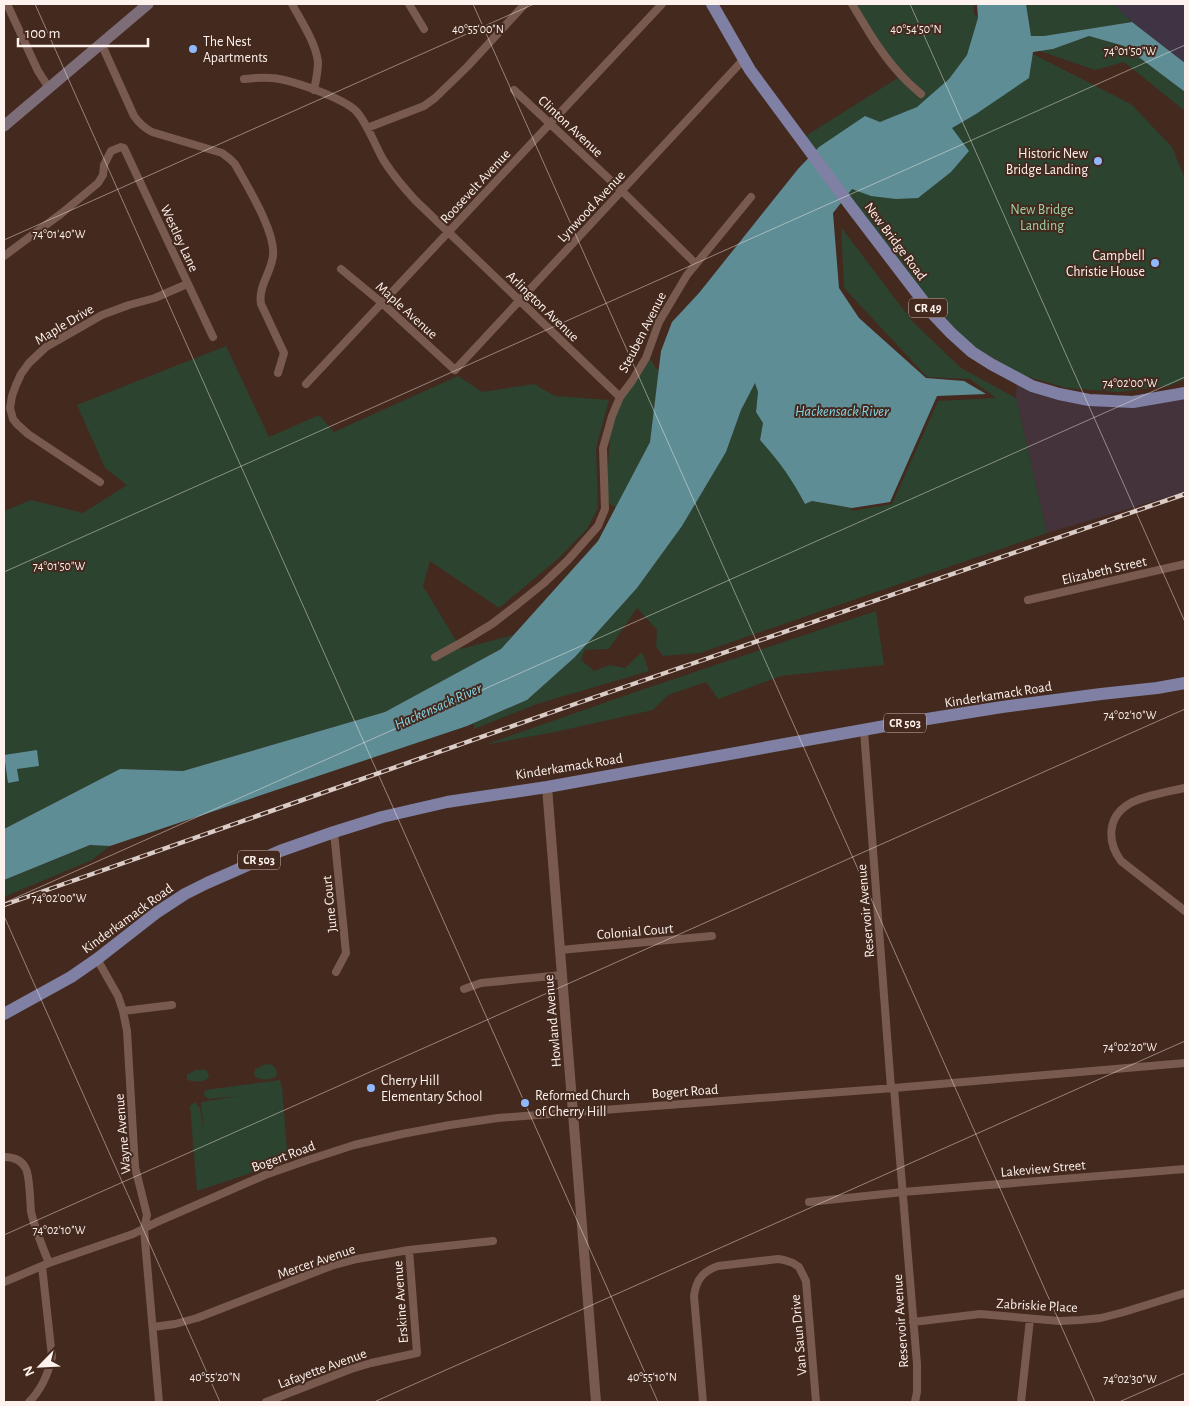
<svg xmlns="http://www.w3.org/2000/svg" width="1189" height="1406" viewBox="0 0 1189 1406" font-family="'Alegreya Sans',sans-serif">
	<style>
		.commercial { fill: #45333c }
		.industrial { fill: #3e3444 }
		.green { fill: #2c4330 }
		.water { fill: #5e8d96 }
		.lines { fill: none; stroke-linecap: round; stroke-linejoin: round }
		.minor { stroke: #795a4e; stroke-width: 8 }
		.tertiary { stroke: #795a4e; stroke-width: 10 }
		.secondary { stroke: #7c6d78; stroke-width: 11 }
		.primary { stroke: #7f80a3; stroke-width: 12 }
		.rail-casing { stroke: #daccc6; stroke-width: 4.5 }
		.rail { stroke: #44291e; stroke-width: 2.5; stroke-dasharray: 8; stroke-linecap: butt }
		.ticks { fill: none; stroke: #fdf2ed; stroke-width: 1; stroke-opacity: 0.45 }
		.poi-dot { fill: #90b8fd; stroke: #44291e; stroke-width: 2 }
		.labels { text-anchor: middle; stroke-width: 4; stroke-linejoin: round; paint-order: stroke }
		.shield { fill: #44291e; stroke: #c6b6af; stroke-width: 1 }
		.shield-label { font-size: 12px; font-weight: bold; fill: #fdf2ed }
		.poi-label { font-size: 14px; fill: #fdf2ed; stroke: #44291e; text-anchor: start }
		.street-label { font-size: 14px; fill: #fdf2ed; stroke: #44291e }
		.park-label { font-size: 14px; fill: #9cd1a5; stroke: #44291e }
		.water-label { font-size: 15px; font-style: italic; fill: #84d6e6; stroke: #44291e }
		.ticks-label { font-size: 12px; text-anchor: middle; fill: #fdf2ed; stroke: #44291e; stroke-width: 4; stroke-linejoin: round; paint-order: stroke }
	</style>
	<rect width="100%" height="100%" fill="#44291e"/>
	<path class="commercial" d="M 1017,378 L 1089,400 L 1185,393 L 1185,492 L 1047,533 L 1016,398 Z"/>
	<path class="industrial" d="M 1113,4 L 1185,4 L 1185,63 L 1132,22 Z"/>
	<path class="green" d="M 852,4 L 973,4 L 974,14 L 1025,50 L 1131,104 L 1172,147 L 1185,179 L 1185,379 L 1169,386 L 1119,392 L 1067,388 L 1021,375 L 975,347 L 935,311 L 804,137 L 901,76 Z
		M 1026,4 L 1113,4 L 1132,22 L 1044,36 L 1031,36 Z
		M 1089,36 L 1124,46 L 1185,92 L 1185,111 L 1124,62 L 1095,70 L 1040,51 L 1053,49 Z
		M 841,227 L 912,321 L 961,368 L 1016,398 L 1047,533 L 700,653 L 663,656 L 656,646 L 657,630 L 637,608 L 609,649 L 585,650 L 581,660 L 594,671 L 610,665 L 625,668 L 642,652 L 649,671 L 537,704 L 474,729 L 474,723 L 527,700 L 575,657 L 637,588 L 682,526 L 726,452 L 741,410 L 755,382 L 758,392 L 756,412 L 763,423 L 760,440 L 777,458 L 794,482 L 805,504 L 812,501 L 852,508 L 851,511 L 892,504 L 938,401 L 996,398 L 970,379 L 927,377 L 844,288 Z
		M 226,346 L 269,437 L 319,415 L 334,432 L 458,376 L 482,392 L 534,384 L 555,396 L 609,400 L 596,448 L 598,508 L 587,529 L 559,558 L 499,608 L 430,561 L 423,586 L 461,649 L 513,635 L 501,649 L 385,712 L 183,771 L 120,769 L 4,829 L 4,511 L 31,500 L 83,513 L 127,485 L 105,468 L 77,405 Z
		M 650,358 L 655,367 L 659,370 L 650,442 L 616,508 L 606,501 L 610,434 L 618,406 Z
		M 876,611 L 884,665 L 781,676 L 718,699 L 706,682 L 668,695 L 653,710 L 555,732 L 484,745 L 647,688 Z
		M 91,845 L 110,846 L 92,860 L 4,897 L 4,880 Z
		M 266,1064 C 274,1064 279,1069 276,1077 C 270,1080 259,1081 254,1075 L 255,1069 Z
		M 195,1070 L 207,1070 L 209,1077 C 204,1083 194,1082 187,1080 L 187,1075 Z
		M 280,1080 L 282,1087 L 287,1149 L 294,1149 L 295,1158 L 197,1191 L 190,1106 L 195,1102 L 200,1108 L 204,1132 L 201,1102 L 239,1096 L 241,1099 L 240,1096 L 208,1099 L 204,1096 L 205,1090 Z"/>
	<path class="water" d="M 977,4 L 1026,4 L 1031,36 L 1044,36 L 1132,22 L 1185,63 L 1185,92 L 1124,46 L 1089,36 L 1053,49 L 1033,52 L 1029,78 L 976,114 L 952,128 L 969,151 L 951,172 L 918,198 L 896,199 L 871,196 L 852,189 L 833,213 L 839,288 L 859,318 L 926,378 L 964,381 L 986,394 L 937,396 L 890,502 L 852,508 L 812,501 L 805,504 C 792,479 779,461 760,440 L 763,423 L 756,412 L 758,392 L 755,383 L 741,410 L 726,452 L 682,526 L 637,588 L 575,657 L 527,700 L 467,726 L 110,846 L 90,845 L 4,880 L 4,829 L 120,769 L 183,771 L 385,712 L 501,649 L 598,541 L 650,442 L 661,351 L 672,322 L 699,293 L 798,169 L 819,147 L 865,116 L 880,122 L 917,107 L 949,79 L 967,55 L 978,18 Z
		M 37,750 L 39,766 L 17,769 L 19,781 L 8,783 L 4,755 Z"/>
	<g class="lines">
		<path class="minor" d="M 7,4 L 38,71 L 49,88
			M 292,4 C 301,21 316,43 318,62 C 318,72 316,81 314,90
			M 409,4 L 424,29
			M 852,4 C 867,29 881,54 901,75 C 907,82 914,88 921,94
			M 101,43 L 134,116 C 139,123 144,128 152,132 L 222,153 L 230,159 L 235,164 C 247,186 276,232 273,256 C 271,273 258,286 261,304 L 284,353 L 278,373
			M 244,79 C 253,78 262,77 271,78 C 290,79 343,98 356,111 C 368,124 375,146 384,161 C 393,175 404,188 415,200 L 620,397
			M 514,90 L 622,191 L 696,264
			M 367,128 L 424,106 L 435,98 L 467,67 L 525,4
			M 4,256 L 62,213 L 98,183 L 103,175 L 104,165 L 111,151 L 121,147 L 124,148 L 213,337
			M 341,269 L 382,303 L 455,370 L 744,59
			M 306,384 L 662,4
			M 100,482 L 28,434 L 17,424 L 13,419 L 10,408 L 12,396 L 16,385 L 21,374 L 29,363 L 46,347 L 102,315 L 129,305 L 155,298 L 187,284
			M 1028,600 L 1185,564
			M 435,657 L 464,641 L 492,624 L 518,604 L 544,583 L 568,560 L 598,526 L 605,509 L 603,448 L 612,416 L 620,397 L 632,381 L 646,358 L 659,322 L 687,275 L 751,197
			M 864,731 L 891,1088
			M 1185,788 C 1171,791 1141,796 1129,804 C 1107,817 1107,842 1121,861 L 1185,911
			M 334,832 L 346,953 L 336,972
			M 560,950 L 712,936
			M 97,959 L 118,996 L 123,1011 L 127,1031 L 135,1167 L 147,1215 L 144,1229 L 159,1402
			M 464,989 L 481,983 L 562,975
			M 123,1011 L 172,1005
			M 894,1088 L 917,1364 L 917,1392 L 915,1402
			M 4,1157 C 13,1157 22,1160 26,1169 C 30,1178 30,1201 31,1212 C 35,1229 42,1246 49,1263
			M 809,1202 L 903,1192 L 1185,1169
			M 4,1282 L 49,1263 L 133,1234 L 157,1222 L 265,1175 L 308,1160 L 354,1145 L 402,1134 L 450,1125 L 498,1118 L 894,1088 L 1185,1063
			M 913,1322 L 980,1314 L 1060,1321 L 1081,1320 L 1101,1318 L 1124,1312 L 1185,1293
			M 153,1327 L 175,1324 L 197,1318 L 331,1266 L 357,1259 L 409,1250 L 493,1241
			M 29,1402 C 42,1389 48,1375 52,1357 L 42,1266
			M 266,1402 L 351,1369 L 371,1363 L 417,1353 L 409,1250
			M 703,1402 L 694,1296 C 696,1280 703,1271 718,1266 L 778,1259 L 784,1260 L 793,1263 L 799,1267 L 806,1281 L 816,1402
			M 1021,1402 L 1030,1319"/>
		<path class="tertiary" d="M 547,787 L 596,1402"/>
		<path class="secondary" d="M 4,126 L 148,4"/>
		<path class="primary" d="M 712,4 L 750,70 L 849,204 L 933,314 L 951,333 L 972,352 L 991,364 L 1032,386 L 1059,394 L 1089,400 L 1133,402 L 1185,393
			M 4,1014 L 71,977 L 97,959 L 156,913 L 185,894 L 207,883 L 280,851 L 334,832 L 382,817 L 447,802 L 547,787 L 896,724 L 1002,707 L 1101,694 L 1157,688 L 1185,683"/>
		<g class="rail-casing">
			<path id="rail" d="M 4,905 L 575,704 L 1185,494"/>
		</g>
		<use href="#rail" class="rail"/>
	</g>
	<path class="ticks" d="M 35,4 L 658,1402M 473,4 L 1095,1402M 910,4 L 1185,622M 4,240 L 534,4M 4,572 L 1185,45M 4,903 L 1185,377M 4,916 L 220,1402M 4,1235 L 1185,709M 374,1402 L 1185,1041M 1119,1402 L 1185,1373"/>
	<g class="poi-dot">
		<circle cx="193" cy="49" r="5"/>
		<circle cx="1098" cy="161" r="5"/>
		<circle cx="1155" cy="263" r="5"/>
		<circle cx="371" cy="1088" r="5"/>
		<circle cx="525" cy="1103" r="5"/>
	</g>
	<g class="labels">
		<g class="shield">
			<rect x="909" y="298.5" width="38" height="19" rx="4"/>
			<rect x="884" y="713.5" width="42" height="19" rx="4"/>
			<rect x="238" y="850.5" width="42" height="19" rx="4"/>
		</g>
		<g class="shield-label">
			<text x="928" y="312">CR 49</text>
			<text x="905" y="727">CR 503</text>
			<text x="259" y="864">CR 503</text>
		</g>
		<g class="poi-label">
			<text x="203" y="46">The Nest<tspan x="203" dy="16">Apartments</tspan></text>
			<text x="1088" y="158" text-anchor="end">Historic New<tspan x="1088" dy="16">Bridge Landing</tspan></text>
			<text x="1145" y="260" text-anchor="end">Campbell<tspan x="1145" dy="16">Christie House</tspan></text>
			<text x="381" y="1085">Cherry Hill<tspan x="381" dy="16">Elementary School</tspan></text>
			<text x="535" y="1100">Reformed Church<tspan x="535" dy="16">of Cherry Hill</tspan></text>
		</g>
		<g class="street-label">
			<text transform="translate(571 126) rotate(43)" y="5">Clinton Avenue</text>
			<text transform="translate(475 186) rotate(-47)" y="5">Roosevelt Avenue</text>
			<text transform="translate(591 206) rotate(-47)" y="5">Lynwood Avenue</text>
			<text transform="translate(180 238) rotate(65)" y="5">Westley Lane</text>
			<text transform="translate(896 241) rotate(53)" y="5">New Bridge Road</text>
			<text transform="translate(543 306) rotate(44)" y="5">Arlington Avenue</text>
			<text transform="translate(407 310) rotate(42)" y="5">Maple Avenue</text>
			<text transform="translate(64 324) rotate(-31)" y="5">Maple Drive</text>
			<text transform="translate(642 332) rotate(-63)" y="5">Steuben Avenue</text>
			<text transform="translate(1104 570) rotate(-13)" y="5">Elizabeth Street</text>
			<text transform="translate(998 694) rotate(-9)" y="5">Kinderkamack Road</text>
			<text transform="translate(569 766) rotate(-9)" y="5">Kinderkamack Road</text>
			<text transform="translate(329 904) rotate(-96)" y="5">June Court</text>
			<text transform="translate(865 911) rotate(-95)" y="5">Reservoir Avenue</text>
			<text transform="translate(127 918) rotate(-36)" y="5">Kinderkamack Road</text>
			<text transform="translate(635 931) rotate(-5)" y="5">Colonial Court</text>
			<text transform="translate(552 1021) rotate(-95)" y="5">Howland Avenue</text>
			<text transform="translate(685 1091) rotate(-4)" y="5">Bogert Road</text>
			<text transform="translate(122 1134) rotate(-95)" y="5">Wayne Avenue</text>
			<text transform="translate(283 1156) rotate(-20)" y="5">Bogert Road</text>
			<text transform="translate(1043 1168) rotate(-5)" y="5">Lakeview Street</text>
			<text transform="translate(316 1261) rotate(-19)" y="5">Mercer Avenue</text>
			<text transform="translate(400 1302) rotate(-94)" y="5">Erskine Avenue</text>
			<text transform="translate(1037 1305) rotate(3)" y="5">Zabriskie Place</text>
			<text transform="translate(900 1321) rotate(-94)" y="5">Reservoir Avenue</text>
			<text transform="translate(798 1335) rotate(-95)" y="5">Van Saun Drive</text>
			<text transform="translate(322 1368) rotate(-20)" y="5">Lafayette Avenue</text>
		</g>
		<g class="park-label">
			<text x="1042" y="214">New Bridge<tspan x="1042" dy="16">Landing</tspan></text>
		</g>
		<g class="water-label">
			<text x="842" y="416">Hackensack River</text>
			<text transform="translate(438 706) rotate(-24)" y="5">Hackensack River</text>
		</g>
	</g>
	<g class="ticks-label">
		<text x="478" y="33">40°55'00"N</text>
		<text x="916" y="33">40°54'50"N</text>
		<text x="1130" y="55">74°01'50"W</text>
		<text x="59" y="238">74°01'40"W</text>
		<text x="1130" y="387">74°02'00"W</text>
		<text x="59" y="570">74°01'50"W</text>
		<text x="1130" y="719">74°02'10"W</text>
		<text x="59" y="902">74°02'00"W</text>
		<text x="1130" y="1051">74°02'20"W</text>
		<text x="59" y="1234">74°02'10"W</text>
		<text x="215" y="1381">40°55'20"N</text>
		<text x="652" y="1381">40°55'10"N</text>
		<text x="1130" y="1383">74°02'30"W</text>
	</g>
	<rect width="1189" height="1406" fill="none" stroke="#fdf2ed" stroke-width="10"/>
	<g transform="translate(40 1366) rotate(246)" stroke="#44291e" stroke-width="4" paint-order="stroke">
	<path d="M0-4L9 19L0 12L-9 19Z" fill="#fdf2ed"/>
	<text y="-8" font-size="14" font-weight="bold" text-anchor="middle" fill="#fdf2ed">N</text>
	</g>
	<path d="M18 38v8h130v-8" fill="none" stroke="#fdf2ed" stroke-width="2.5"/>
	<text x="25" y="38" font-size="15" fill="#fdf2ed" stroke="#44291e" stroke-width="4" paint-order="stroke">100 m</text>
</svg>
